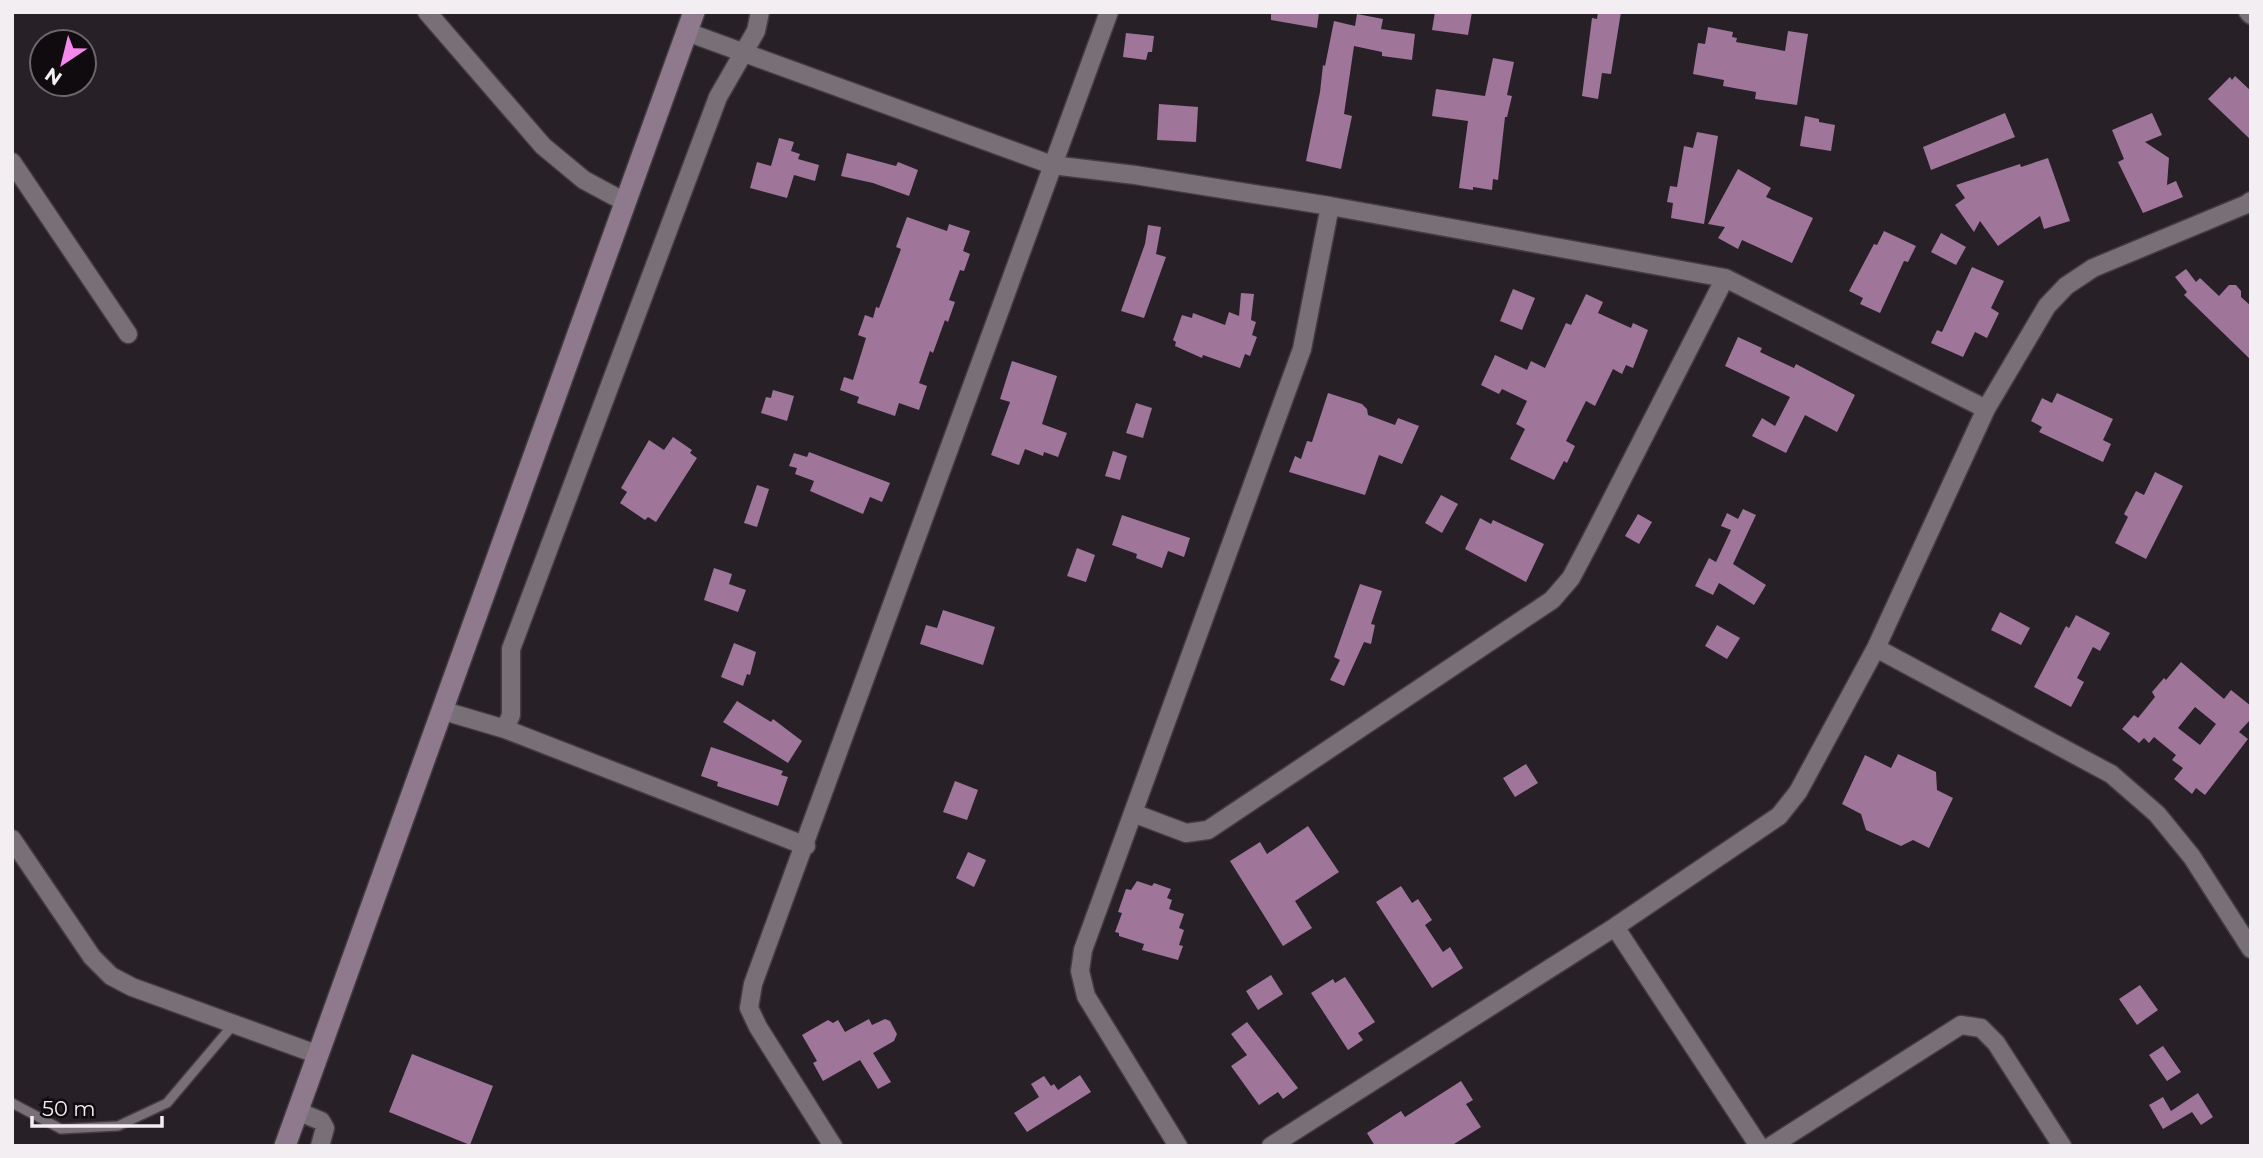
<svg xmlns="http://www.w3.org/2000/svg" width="2263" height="1158" viewBox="0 0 2263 1158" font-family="Montserrat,sans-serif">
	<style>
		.building { fill: #9f759a; fill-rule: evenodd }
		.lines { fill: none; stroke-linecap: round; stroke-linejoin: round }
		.lane-casing { stroke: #433c42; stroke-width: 12 }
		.street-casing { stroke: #433c42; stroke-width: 21 }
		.secondary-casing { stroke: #433c42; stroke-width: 24 }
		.lane { stroke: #786f77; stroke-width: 9 }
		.street { stroke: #786f77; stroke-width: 18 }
		.secondary { stroke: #8f798d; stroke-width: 21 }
	</style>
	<rect width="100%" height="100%" fill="#282027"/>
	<path class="building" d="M 1271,12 L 1319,12 L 1317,28 L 1271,20 Z
		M 1435,12 L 1472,12 L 1468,35 L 1432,30 Z
		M 1598,12 L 1621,12 L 1611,74 L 1602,73 L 1598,99 L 1582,96 L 1592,18 L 1597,19 Z
		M 1357,14 L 1383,19 L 1381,29 L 1415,34 L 1412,60 L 1382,56 L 1382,52 L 1354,46 L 1344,114 L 1352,116 L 1341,169 L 1306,161 L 1320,92 L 1323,65 L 1325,66 L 1334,21 L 1355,26 Z
		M 1708,27 L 1733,32 L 1732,37 L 1737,38 L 1736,42 L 1785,51 L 1788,31 L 1808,34 L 1797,105 L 1755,99 L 1756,92 L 1723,86 L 1724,80 L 1693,74 L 1698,43 L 1705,44 Z
		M 1126,33 L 1154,36 L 1152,52 L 1148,52 L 1146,60 L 1123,57 Z
		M 1493,58 L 1514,62 L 1507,95 L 1512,96 L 1507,117 L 1505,117 L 1498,180 L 1493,179 L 1492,190 L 1473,187 L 1473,190 L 1459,188 L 1468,121 L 1432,116 L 1436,89 L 1485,96 Z
		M 2235,76 L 2251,91 L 2251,140 L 2208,99 L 2230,77 L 2232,80 Z
		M 1159,104 L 1198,107 L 1196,142 L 1157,140 Z
		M 2005,113 L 2015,137 L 1931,170 L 1923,147 Z
		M 2152,113 L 2162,135 L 2145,142 L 2169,158 L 2167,185 L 2176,181 L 2183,197 L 2143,213 L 2118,162 L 2124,159 L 2112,130 Z
		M 1805,116 L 1819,119 L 1819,122 L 1835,125 L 1831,151 L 1800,146 Z
		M 1697,132 L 1718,136 L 1704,224 L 1671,218 L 1673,203 L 1667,202 L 1670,186 L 1677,187 L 1684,146 L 1693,148 Z
		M 779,138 L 794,142 L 791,151 L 800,154 L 798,159 L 819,165 L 815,181 L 794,175 L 787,198 L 750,188 L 757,162 L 771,166 Z
		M 847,153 L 896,166 L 898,162 L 918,170 L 909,196 L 873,183 L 841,176 Z
		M 2048,158 L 2070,221 L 2044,229 L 2040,216 L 1998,246 L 1980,221 L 1974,232 L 1955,205 L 1965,198 L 1956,185 L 2020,164 L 2021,167 Z
		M 1738,169 L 1771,188 L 1766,197 L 1813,218 L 1792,263 L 1742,240 L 1738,249 L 1718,238 L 1725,227 L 1708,224 Z
		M 907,217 L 947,231 L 949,224 L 970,231 L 963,251 L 970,254 L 964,271 L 960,270 L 949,300 L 955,302 L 948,322 L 945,320 L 933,353 L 930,351 L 919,383 L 927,386 L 919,410 L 899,403 L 895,416 L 857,403 L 859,397 L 840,390 L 844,377 L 853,380 L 866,338 L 858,335 L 865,315 L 873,318 L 876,307 L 879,308 L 901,249 L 896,247 Z
		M 1148,225 L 1161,227 L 1156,254 L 1166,257 L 1144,318 L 1121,311 L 1145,244 Z
		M 1884,231 L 1916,246 L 1908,262 L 1904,261 L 1880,313 L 1860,304 L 1863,298 L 1849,291 L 1874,244 L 1877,245 Z
		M 1941,233 L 1966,247 L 1956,265 L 1931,252 Z
		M 1972,267 L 2004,281 L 1991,308 L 1999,313 L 1987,338 L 1975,332 L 1963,357 L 1931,343 L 1937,330 L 1942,332 Z
		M 2186,269 L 2196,282 L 2200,278 L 2219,296 L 2229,285 L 2236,285 L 2241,291 L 2241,297 L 2251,306 L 2251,360 L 2184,295 L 2187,292 L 2175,277 Z
		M 1513,289 L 1535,298 L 1522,330 L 1500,321 Z
		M 1241,293 L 1254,294 L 1251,320 L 1256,322 L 1252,335 L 1257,337 L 1250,356 L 1245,354 L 1240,368 L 1203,355 L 1202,358 L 1175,346 L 1176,342 L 1173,340 L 1182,315 L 1192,318 L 1193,313 L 1225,325 L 1229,312 L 1239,316 Z
		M 1586,294 L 1603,302 L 1598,313 L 1631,328 L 1633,323 L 1648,330 L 1633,368 L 1626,365 L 1622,374 L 1613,369 L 1595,406 L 1586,401 L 1566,441 L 1575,446 L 1567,463 L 1564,461 L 1554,480 L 1510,459 L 1525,429 L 1516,424 L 1527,401 L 1502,389 L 1499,394 L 1481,385 L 1495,355 L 1527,370 L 1531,361 L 1545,368 L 1566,323 L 1571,325 Z
		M 1738,337 L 1762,348 L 1760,352 L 1794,368 L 1796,364 L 1855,395 L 1837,432 L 1805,415 L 1786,453 L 1752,436 L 1762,418 L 1775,426 L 1790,397 L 1725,366 Z
		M 1012,361 L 1057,376 L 1042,424 L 1067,433 L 1058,457 L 1044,452 L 1043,456 L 1025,449 L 1019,465 L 991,455 L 1010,402 L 1000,399 Z
		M 773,390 L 794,396 L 787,421 L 761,413 L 766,397 L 771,398 Z
		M 1328,393 L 1362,404 L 1367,409 L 1368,415 L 1395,425 L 1398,418 L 1419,426 L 1402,464 L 1379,455 L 1365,495 L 1289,472 L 1295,456 L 1301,459 L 1307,441 L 1312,442 Z
		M 2057,393 L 2113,419 L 2103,440 L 2111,444 L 2103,462 L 2039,432 L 2042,427 L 2031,421 L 2042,398 L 2052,403 Z
		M 1136,403 L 1152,408 L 1143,438 L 1126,433 Z
		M 673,437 L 692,450 L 690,453 L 697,458 L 656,522 L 648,517 L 645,520 L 620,503 L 627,492 L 621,488 L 649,440 L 664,450 Z
		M 1113,451 L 1127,456 L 1120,480 L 1105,476 Z
		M 809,452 L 890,483 L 882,502 L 870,497 L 863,514 L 810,491 L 814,481 L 795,474 L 797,468 L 789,466 L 794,453 L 807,457 Z
		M 2155,472 L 2183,486 L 2146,559 L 2115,543 L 2128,517 L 2124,514 L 2136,491 L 2144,495 Z
		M 757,485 L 769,489 L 757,527 L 744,523 Z
		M 1441,495 L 1458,504 L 1442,533 L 1425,523 Z
		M 1743,509 L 1756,515 L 1733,564 L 1766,585 L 1754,605 L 1719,583 L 1713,595 L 1695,586 L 1709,558 L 1716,562 L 1731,530 L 1721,526 L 1727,513 L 1738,519 Z
		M 1638,514 L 1652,522 L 1639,544 L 1625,536 Z
		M 1122,515 L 1190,538 L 1184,557 L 1168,551 L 1162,568 L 1136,558 L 1137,554 L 1112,545 Z
		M 1480,518 L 1491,524 L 1493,520 L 1544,544 L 1526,582 L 1465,549 Z
		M 1077,548 L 1095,555 L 1086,582 L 1067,576 Z
		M 714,568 L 732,574 L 729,584 L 746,590 L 738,612 L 704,600 Z
		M 1360,584 L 1382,591 L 1371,624 L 1375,625 L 1371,644 L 1364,642 L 1344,686 L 1330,680 L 1340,660 L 1334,657 Z
		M 943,610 L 995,627 L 983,665 L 920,644 L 926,625 L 937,628 Z
		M 2000,612 L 2030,628 L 2021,645 L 1991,630 Z
		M 2076,615 L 2110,633 L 2100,651 L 2093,647 L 2077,678 L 2084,682 L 2071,707 L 2034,687 L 2066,626 L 2069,628 Z
		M 1717,625 L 1740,638 L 1727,659 L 1705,646 Z
		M 734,643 L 756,652 L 750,675 L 747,674 L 743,686 L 721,677 Z
		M 2181,662 L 2224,699 L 2231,690 L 2251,706 L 2251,719 L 2239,732 L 2248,739 L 2205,795 L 2196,788 L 2192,794 L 2174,779 L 2183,768 L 2172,760 L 2176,755 L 2154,737 L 2149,743 L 2144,738 L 2139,743 L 2122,729 L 2134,715 L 2138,718 L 2155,697 L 2152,692 L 2164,678 L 2166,680 ZM 2195,707 L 2216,724 L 2200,745 L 2178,728 Z
		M 737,701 L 771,722 L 773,719 L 802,741 L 788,763 L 723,722 Z
		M 711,747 L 783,771 L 781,775 L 788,777 L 778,806 L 717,786 L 718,782 L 701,776 Z
		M 1898,754 L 1936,772 L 1937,790 L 1953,798 L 1929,848 L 1913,840 L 1901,846 L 1866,830 L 1861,814 L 1842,804 L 1865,755 L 1891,768 Z
		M 1526,764 L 1538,783 L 1515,797 L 1503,778 Z
		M 955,781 L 978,790 L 967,820 L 943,812 Z
		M 1308,826 L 1339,872 L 1295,901 L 1312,928 L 1283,946 L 1230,861 L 1260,842 L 1267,854 Z
		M 968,852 L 986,860 L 974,887 L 956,878 Z
		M 1137,881 L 1152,886 L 1154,883 L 1171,889 L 1167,898 L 1172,900 L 1169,909 L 1184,914 L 1179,928 L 1184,930 L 1179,945 L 1183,946 L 1178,960 L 1142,950 L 1144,944 L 1119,936 L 1119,933 L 1115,932 L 1122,913 L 1118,912 L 1126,889 L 1131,890 Z
		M 1401,886 L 1412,903 L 1418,899 L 1432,920 L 1425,925 L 1443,952 L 1450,947 L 1463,968 L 1432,988 L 1376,902 Z
		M 1271,975 L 1283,994 L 1258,1010 L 1246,991 Z
		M 1345,977 L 1375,1022 L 1358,1033 L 1363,1040 L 1348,1050 L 1311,993 L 1333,979 L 1335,983 Z
		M 2140,985 L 2158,1010 L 2137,1025 L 2119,999 Z
		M 869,1019 L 872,1025 L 885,1019 L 890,1021 L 897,1034 L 894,1041 L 873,1053 L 891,1082 L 878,1089 L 860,1060 L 823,1081 L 813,1063 L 817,1061 L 802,1035 L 828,1020 L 833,1023 L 838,1020 L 845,1032 Z
		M 1247,1022 L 1298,1088 L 1283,1099 L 1278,1092 L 1259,1105 L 1231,1066 L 1247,1055 L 1231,1034 Z
		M 2163,1046 L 2181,1072 L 2167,1081 L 2149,1055 Z
		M 412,1054 L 493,1086 L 470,1145 L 389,1112 Z
		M 1080,1075 L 1091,1092 L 1027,1132 L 1014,1113 L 1039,1097 L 1031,1084 L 1044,1076 L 1051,1086 L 1054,1084 L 1058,1090 Z
		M 1461,1081 L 1473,1100 L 1466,1104 L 1481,1127 L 1451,1146 L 1375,1146 L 1367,1133 L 1401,1111 L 1405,1117 Z
		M 2198,1093 L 2213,1117 L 2201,1125 L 2192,1112 L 2163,1129 L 2149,1105 L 2163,1097 L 2171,1111 Z"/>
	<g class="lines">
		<g class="lane-casing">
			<path id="lane" d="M 12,1103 L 61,1129 L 118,1126 L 167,1103 L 233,1025"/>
		</g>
		<g class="street-casing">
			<path id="street" d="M 427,12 L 543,146 L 584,180 L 625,202
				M 2248,12 L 2251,15
				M 687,32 L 1052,165 L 1135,175 L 1330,206 L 1725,278 L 1986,409
				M 12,162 L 128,334
				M 1876,648 L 2111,774 L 2157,814 L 2192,857 L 2251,949
				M 444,711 L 505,729 L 806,846
				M 505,729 L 511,715 L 511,649 L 718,97 L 756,31 L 760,12
				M 1133,813 L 1186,833 L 1208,830 L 1552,600 L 1571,578 L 1589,544 L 1725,278
				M 12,839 L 92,957 L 111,976 L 132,987 L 316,1054
				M 1615,927 L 1759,1146
				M 297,1111 L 321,1121 L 325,1128 L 320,1146
				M 833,1146 L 758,1027 L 749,1008 L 753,984 L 1109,12
				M 1178,1146 L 1086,996 L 1080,971 L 1083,950 L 1302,349 L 1330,206
				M 1271,1146 L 1615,927 L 1779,816 L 1798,792 L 1876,648 L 1986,409 L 2047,306 L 2066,286 L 2093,268 L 2247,204 L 2251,201
				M 1771,1146 L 1961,1025 L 1981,1028 L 1996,1043 L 2062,1146"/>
		</g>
		<g class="secondary-casing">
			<path id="secondary" d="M 285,1146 L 694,12"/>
		</g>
		<use href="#lane" class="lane"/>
		<use href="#street" class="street"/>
		<use href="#secondary" class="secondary"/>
	</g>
	<rect width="2263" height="1158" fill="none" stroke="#f3eef2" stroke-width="28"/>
	<g transform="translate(63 63) rotate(215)"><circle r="33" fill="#0f0b0e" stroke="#6a6669" stroke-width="2"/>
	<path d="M0-5L12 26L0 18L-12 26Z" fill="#f688ed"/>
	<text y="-10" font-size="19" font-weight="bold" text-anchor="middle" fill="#f3eef2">N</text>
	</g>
	<path d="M32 1116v10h130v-10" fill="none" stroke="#f3eef2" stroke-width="3.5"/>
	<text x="42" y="1116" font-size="21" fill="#f3eef2" stroke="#0f0b0e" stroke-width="5" paint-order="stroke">50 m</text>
</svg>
